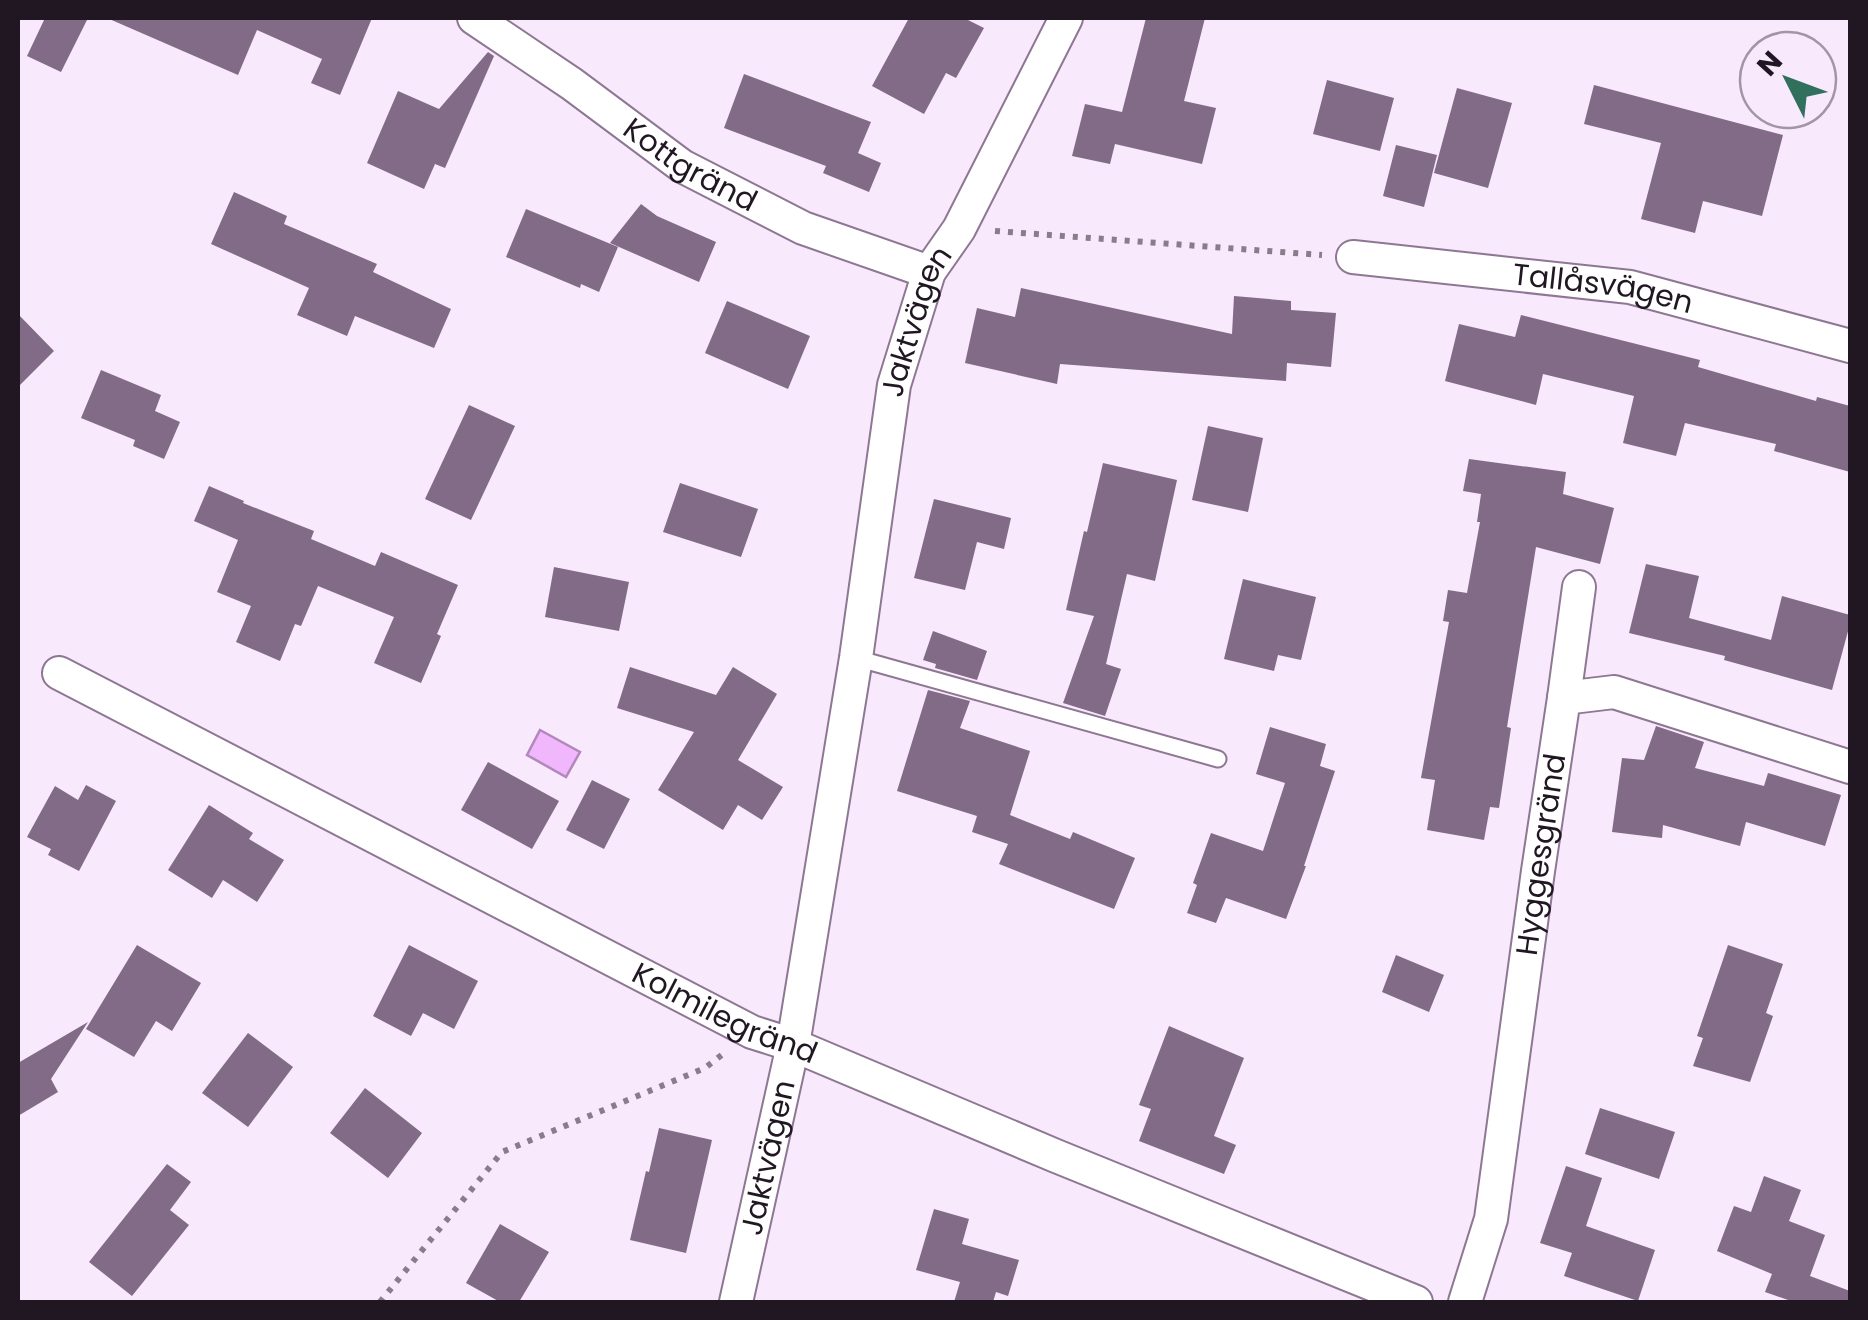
<svg xmlns="http://www.w3.org/2000/svg" width="1868" height="1320" viewBox="0 0 1868 1320" font-family="Poppins,sans-serif">
	<style>
		.water { fill: #f0b7fd; stroke: #b287bb; stroke-width: 2.5 }
		.building { fill: #816b86 }
		.lines { fill: none; stroke-linecap: round; stroke-linejoin: round }
		.service-casing { stroke: #8e7793; stroke-width: 19 }
		.minor-casing { stroke: #8e7793; stroke-width: 36 }
		.path { stroke: #897d8c; stroke-width: 6; stroke-dasharray: 5 8; stroke-linecap: butt }
		.service { stroke: #fff; stroke-width: 15 }
		.minor { stroke: #fff; stroke-width: 32 }
		.labels { text-anchor: middle; stroke-width: 10; stroke-linejoin: round; paint-order: stroke }
		.street-label { font-size: 30px; fill: #201722; stroke: #f9e9fc }
	</style>
	<rect width="100%" height="100%" fill="#f9e9fc"/>
	<path class="water" d="M 540,730 L 580,752 L 566,777 L 527,755 Z"/>
	<path class="building" d="M 45,18 L 88,18 L 61,72 L 27,56 Z
		M 107,18 L 372,18 L 340,95 L 311,83 L 322,59 L 257,30 L 238,75 Z
		M 909,18 L 964,18 L 984,28 L 956,78 L 946,73 L 924,114 L 872,86 Z
		M 1146,18 L 1205,18 L 1184,101 L 1216,108 L 1202,164 L 1115,144 L 1110,164 L 1072,156 L 1085,104 L 1122,112 Z
		M 488,52 L 494,56 L 445,168 L 435,164 L 424,189 L 367,163 L 398,91 L 439,109 Z
		M 744,74 L 871,122 L 858,153 L 881,163 L 869,192 L 823,173 L 826,166 L 724,128 Z
		M 1327,80 L 1394,98 L 1380,151 L 1313,134 Z
		M 1594,85 L 1783,135 L 1762,216 L 1703,201 L 1695,233 L 1641,219 L 1661,143 L 1584,124 Z
		M 1457,88 L 1512,103 L 1488,188 L 1434,173 Z
		M 1396,145 L 1437,155 L 1424,207 L 1383,196 Z
		M 234,192 L 287,216 L 284,224 L 377,264 L 373,272 L 451,309 L 434,348 L 355,316 L 347,336 L 297,315 L 309,288 L 211,244 Z
		M 641,204 L 657,216 L 716,242 L 699,282 L 610,243 Z
		M 526,209 L 618,247 L 599,292 L 581,284 L 580,288 L 506,257 Z
		M 1021,288 L 1232,334 L 1234,296 L 1291,301 L 1291,310 L 1336,313 L 1331,367 L 1287,363 L 1286,381 L 1060,364 L 1057,384 L 965,363 L 977,308 L 1015,317 Z
		M 727,301 L 810,336 L 788,389 L 705,353 Z
		M 18,314 L 54,351 L 18,387 Z
		M 1521,315 L 1700,360 L 1698,367 L 1816,401 L 1817,397 L 1850,406 L 1850,472 L 1774,451 L 1776,444 L 1685,423 L 1676,456 L 1623,443 L 1634,396 L 1543,374 L 1536,405 L 1445,381 L 1459,324 L 1515,337 Z
		M 101,370 L 161,395 L 155,411 L 180,422 L 164,459 L 133,446 L 135,440 L 81,418 Z
		M 469,405 L 515,426 L 471,520 L 425,499 Z
		M 1208,426 L 1263,438 L 1248,512 L 1192,500 Z
		M 1469,459 L 1566,472 L 1563,494 L 1614,508 L 1600,564 L 1536,547 L 1507,727 L 1511,728 L 1499,808 L 1490,807 L 1484,840 L 1427,830 L 1435,780 L 1421,778 L 1449,622 L 1443,621 L 1448,590 L 1467,593 L 1480,522 L 1477,522 L 1481,494 L 1463,491 Z
		M 1103,463 L 1177,480 L 1155,581 L 1127,574 L 1106,664 L 1121,669 L 1105,716 L 1063,703 L 1094,616 L 1066,610 L 1084,531 L 1087,532 Z
		M 680,483 L 758,509 L 741,557 L 663,532 Z
		M 209,486 L 244,501 L 243,503 L 314,531 L 311,539 L 375,566 L 381,552 L 458,585 L 437,634 L 441,636 L 421,683 L 374,663 L 394,617 L 318,586 L 301,626 L 295,624 L 280,661 L 236,642 L 251,606 L 217,592 L 238,540 L 194,521 Z
		M 934,499 L 1011,518 L 1004,549 L 977,542 L 965,590 L 914,578 Z
		M 1646,564 L 1699,576 L 1689,618 L 1771,640 L 1782,596 L 1850,615 L 1850,624 L 1832,690 L 1724,660 L 1725,656 L 1629,633 Z
		M 554,567 L 629,582 L 619,631 L 545,617 Z
		M 1243,579 L 1316,597 L 1301,660 L 1278,655 L 1274,671 L 1224,659 Z
		M 933,631 L 987,651 L 977,680 L 935,668 L 936,664 L 923,660 Z
		M 630,667 L 716,695 L 733,667 L 777,694 L 738,760 L 783,787 L 762,820 L 738,805 L 723,830 L 658,790 L 694,732 L 617,708 Z
		M 928,690 L 970,701 L 960,728 L 1030,751 L 1010,815 L 1070,839 L 1073,832 L 1135,858 L 1114,909 L 999,864 L 1008,844 L 972,832 L 977,816 L 897,791 Z
		M 1656,726 L 1704,742 L 1695,768 L 1764,786 L 1768,773 L 1841,795 L 1825,846 L 1746,822 L 1740,846 L 1663,825 L 1662,838 L 1612,832 L 1622,758 L 1644,760 Z
		M 1270,727 L 1326,744 L 1320,766 L 1335,771 L 1304,866 L 1306,866 L 1286,919 L 1226,898 L 1216,923 L 1187,913 L 1197,885 L 1193,883 L 1211,833 L 1263,851 L 1285,783 L 1256,774 Z
		M 488,762 L 559,801 L 532,849 L 461,810 Z
		M 592,780 L 630,799 L 604,849 L 566,830 Z
		M 86,785 L 116,801 L 79,871 L 48,855 L 51,849 L 27,837 L 55,786 L 78,800 Z
		M 209,805 L 253,833 L 249,839 L 284,860 L 257,902 L 223,880 L 212,898 L 168,870 Z
		M 137,945 L 201,983 L 172,1031 L 156,1021 L 134,1057 L 86,1029 Z
		M 409,945 L 478,981 L 454,1029 L 423,1013 L 411,1036 L 373,1016 Z
		M 1728,945 L 1783,964 L 1766,1013 L 1773,1016 L 1750,1082 L 1693,1066 L 1703,1038 L 1697,1036 Z
		M 1396,955 L 1444,975 L 1429,1012 L 1382,992 Z
		M 88,1022 L 51,1079 L 58,1092 L 18,1116 L 18,1063 Z
		M 1169,1026 L 1244,1058 L 1214,1136 L 1236,1145 L 1224,1174 L 1139,1141 L 1151,1109 L 1139,1105 Z
		M 248,1033 L 293,1067 L 248,1127 L 202,1093 Z
		M 365,1088 L 422,1133 L 388,1178 L 330,1133 Z
		M 1600,1108 L 1675,1132 L 1659,1179 L 1585,1154 Z
		M 659,1128 L 712,1140 L 686,1253 L 630,1240 L 646,1171 L 649,1172 Z
		M 167,1164 L 191,1182 L 170,1210 L 189,1225 L 132,1296 L 89,1262 Z
		M 1566,1166 L 1602,1178 L 1586,1226 L 1655,1250 L 1638,1301 L 1564,1276 L 1572,1253 L 1540,1243 Z
		M 1764,1176 L 1801,1190 L 1789,1221 L 1825,1235 L 1810,1276 L 1850,1291 L 1850,1302 L 1794,1302 L 1765,1292 L 1772,1274 L 1717,1251 L 1734,1206 L 1751,1212 Z
		M 934,1209 L 969,1219 L 962,1244 L 1019,1260 L 1008,1296 L 996,1292 L 993,1302 L 954,1302 L 960,1282 L 916,1270 Z
		M 500,1224 L 549,1252 L 519,1302 L 500,1302 L 466,1283 Z"/>
	<g class="lines">
		<g class="service-casing">
			<path id="service" d="M 856,658 L 1218,759"/>
		</g>
		<g class="minor-casing">
			<g id="minor">
				<path id="s1" d="M 474,18 L 572,84 L 682,166 L 803,228 L 929,272"/>
				<path id="s2" d="M 1353,257 L 1630,287 L 1850,346"/>
				<path id="s3" d="M 59,673 L 752,1032 L 793,1045 L 1056,1156 L 1416,1302"/>
				<path d="M 1564,698 L 1579,587"/>
				<path id="s4" d="M 736,1302 L 793,1045 L 856,658 L 894,385 L 929,272 L 959,229 L 1066,18"/>
				<path id="s5" d="M 1465,1302 L 1491,1219 L 1538,871 L 1564,698 L 1614,692 L 1850,767"/>
			</g>
		</g>
		<path class="path" d="M 995,231 L 1322,255
			M 380,1302 L 502,1152 L 705,1068 L 723,1054"/>
		<use href="#service" class="service"/>
		<use href="#minor" class="minor"/>
	</g>
	<g class="labels">
		<g class="street-label">
			<text dy="10" stroke="none"><textPath href="#s1" startOffset="262">Kottgränd</textPath></text>
			<text dy="10" stroke="none"><textPath href="#s2" startOffset="252">Tallåsvägen</textPath></text>
			<text dy="10" stroke="none"><textPath href="#s4" startOffset="998">Jaktvägen</textPath></text>
			<text dy="10" stroke="none"><textPath href="#s5" startOffset="455">Hyggesgränd</textPath></text>
			<text dy="10" stroke="none"><textPath href="#s3" startOffset="748">Kolmilegränd</textPath></text>
			<text dy="10" stroke="none"><textPath href="#s4" startOffset="148">Jaktvägen</textPath></text>
		</g>
	</g>
	<rect width="1868" height="1320" fill="none" stroke="#201722" stroke-width="40"/>
	<g transform="translate(1788 80) rotate(312)"><circle r="48" fill="#f9e9fc" stroke="#a295a5" stroke-width="2.5"/>
	<path d="M0-8L18 38L0 25L-18 38Z" fill="#31705d"/>
	<text y="-15" font-size="28" font-weight="bold" text-anchor="middle" fill="#201722">N</text>
	</g>
</svg>
